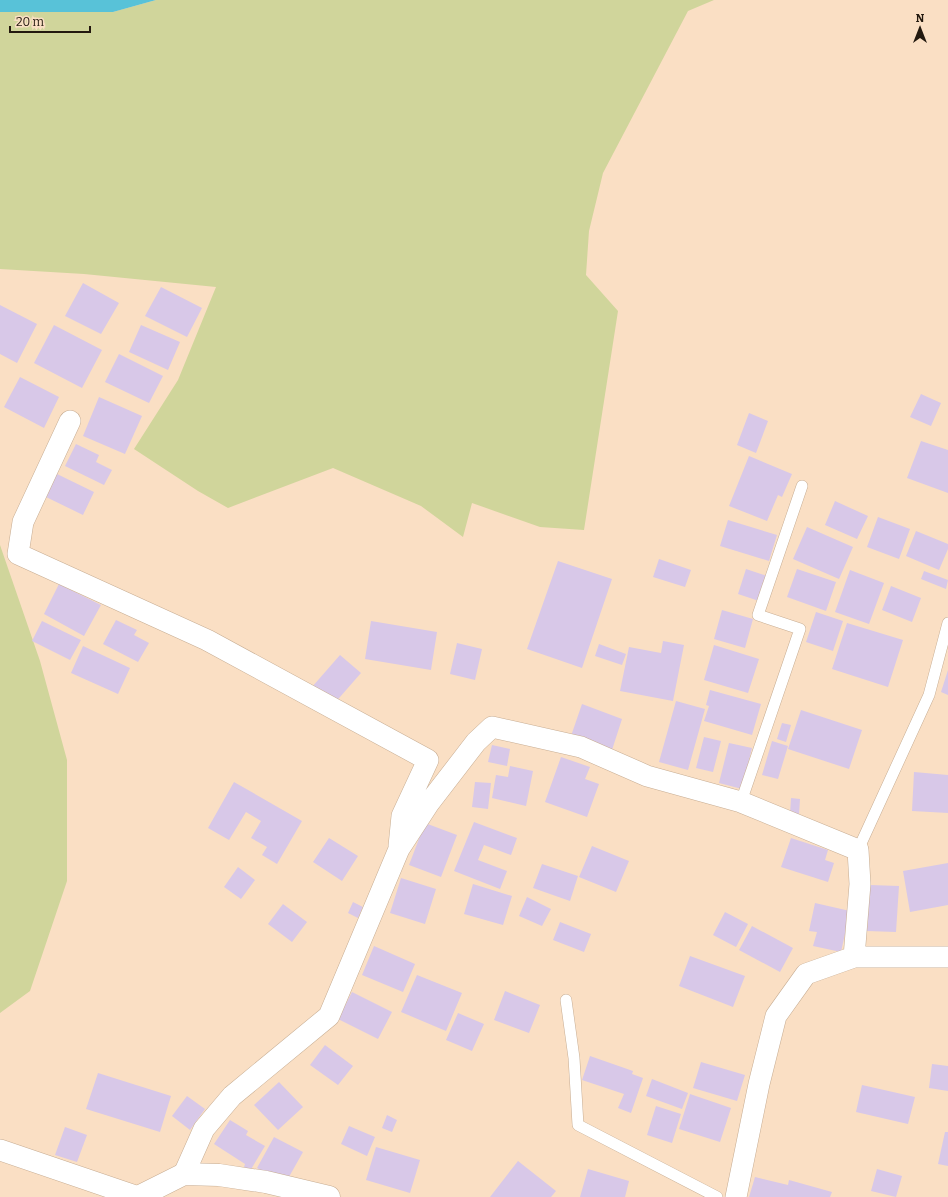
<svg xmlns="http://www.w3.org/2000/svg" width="948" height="1197" viewBox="0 0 948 1197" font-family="Bitter,serif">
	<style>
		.green { fill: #d0d59b }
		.water { fill: #58c2d8 }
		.building { fill: #d8c8e8 }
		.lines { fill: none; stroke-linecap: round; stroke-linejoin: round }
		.lane-casing { stroke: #c7ad93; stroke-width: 12 }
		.street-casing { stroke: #c7ad93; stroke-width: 22 }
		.secondary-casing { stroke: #c7ad93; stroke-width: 23 }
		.lane { stroke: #fff; stroke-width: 11 }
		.street { stroke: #fff; stroke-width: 21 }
		.secondary { stroke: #fff; stroke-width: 22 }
	</style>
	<rect width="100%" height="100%" fill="#fadfc4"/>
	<path class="green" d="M 156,0 L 714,0 L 688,11 L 603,173 L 589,231 L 586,275 L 618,311 L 584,530 L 540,527 L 472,503 L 463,537 L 421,506 L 333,468 L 228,508 L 198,491 L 134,449 L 178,380 L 216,287 L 84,274 L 0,269 L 0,12 L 113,12 Z
		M 0,545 L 40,661 L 67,760 L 67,881 L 30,991 L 0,1013 Z"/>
	<path class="water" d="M 0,0 L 156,0 L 113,12 L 0,12 Z"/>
	<path class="building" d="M 83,283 L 119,303 L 101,334 L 65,316 Z
		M 161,287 L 202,308 L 187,337 L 145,316 Z
		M 0,305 L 37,324 L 17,363 L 0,354 Z
		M 54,325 L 102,350 L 82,388 L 34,363 Z
		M 141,325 L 180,342 L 168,370 L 129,352 Z
		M 119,354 L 163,376 L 149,403 L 105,382 Z
		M 20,377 L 59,397 L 44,428 L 4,407 Z
		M 921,394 L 941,403 L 931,426 L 910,417 Z
		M 99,397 L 142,416 L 125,454 L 83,436 Z
		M 749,413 L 768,421 L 756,453 L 737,445 Z
		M 921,441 L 948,450 L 948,493 L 907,478 Z
		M 76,444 L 99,455 L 96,462 L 112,470 L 104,485 L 65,466 Z
		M 749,456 L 792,474 L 782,497 L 778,495 L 767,521 L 729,506 Z
		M 57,474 L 94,492 L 83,515 L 46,497 Z
		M 835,501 L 868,516 L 857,539 L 825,525 Z
		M 878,517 L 910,529 L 899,559 L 867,547 Z
		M 728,520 L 777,535 L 769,561 L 720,546 Z
		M 807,527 L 853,547 L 839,579 L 793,559 Z
		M 916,531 L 948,544 L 948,549 L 939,570 L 906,556 Z
		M 659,559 L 691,570 L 685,587 L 653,577 Z
		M 558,561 L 612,579 L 582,668 L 527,649 Z
		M 746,569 L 770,577 L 762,602 L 738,594 Z
		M 797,569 L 836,582 L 826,611 L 787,597 Z
		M 850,570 L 884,583 L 869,624 L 835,612 Z
		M 924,571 L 948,580 L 946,589 L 921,579 Z
		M 59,584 L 101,605 L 84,636 L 44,614 Z
		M 891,586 L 921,598 L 912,622 L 882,610 Z
		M 722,610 L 753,619 L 745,648 L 714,639 Z
		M 816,612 L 843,621 L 833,651 L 806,642 Z
		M 116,620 L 137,630 L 134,635 L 149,643 L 138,662 L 103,644 Z
		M 42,621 L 81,640 L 70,660 L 32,641 Z
		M 371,621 L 437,632 L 431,670 L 365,659 Z
		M 847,623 L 903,640 L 888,687 L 832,669 Z
		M 663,641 L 684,645 L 673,701 L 620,691 L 629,647 L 661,653 Z
		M 457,643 L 482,649 L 475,680 L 450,674 Z
		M 599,644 L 626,654 L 622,665 L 595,656 Z
		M 714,645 L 759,659 L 748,693 L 704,680 Z
		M 83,646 L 130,668 L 118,694 L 71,673 Z
		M 340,655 L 361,673 L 333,705 L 312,687 Z
		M 948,670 L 948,695 L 941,692 Z
		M 710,690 L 761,704 L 752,735 L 704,721 L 709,706 L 706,705 Z
		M 676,701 L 705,709 L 688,770 L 659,762 Z
		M 582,704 L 622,719 L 612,750 L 571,736 Z
		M 801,710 L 862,730 L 849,769 L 788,749 Z
		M 782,723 L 791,725 L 786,742 L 777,739 Z
		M 704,737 L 721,741 L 713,772 L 696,768 Z
		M 772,741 L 788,746 L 778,779 L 762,775 Z
		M 729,743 L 752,748 L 742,789 L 719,783 Z
		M 492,745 L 510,749 L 507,766 L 488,762 Z
		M 561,757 L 590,767 L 585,779 L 599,784 L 587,817 L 545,802 Z
		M 510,766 L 533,771 L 526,806 L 492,798 L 496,775 L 508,777 Z
		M 914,772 L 948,775 L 948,813 L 912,811 Z
		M 234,782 L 302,821 L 277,864 L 262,855 L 267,847 L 251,838 L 261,821 L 246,812 L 229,840 L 208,828 Z
		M 475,782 L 491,783 L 488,809 L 472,807 Z
		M 791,798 L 800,799 L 799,815 L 790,814 Z
		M 474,822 L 517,838 L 511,855 L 484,845 L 478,860 L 507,871 L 500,889 L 454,871 Z
		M 425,823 L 457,835 L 441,877 L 409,865 Z
		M 329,838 L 358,856 L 342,881 L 313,862 Z
		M 791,838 L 828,850 L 825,860 L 834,863 L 828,882 L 781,867 Z
		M 592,846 L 629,861 L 616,892 L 579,877 Z
		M 948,863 L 948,905 L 910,912 L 903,871 Z
		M 542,864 L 578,876 L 570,901 L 533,888 Z
		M 238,867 L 255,880 L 241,899 L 224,887 Z
		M 401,878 L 436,889 L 425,924 L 390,913 Z
		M 473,884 L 512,896 L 503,925 L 464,914 Z
		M 870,885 L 899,886 L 896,932 L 867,931 Z
		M 527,897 L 551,909 L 542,926 L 519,916 Z
		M 353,902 L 363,907 L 358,918 L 348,913 Z
		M 815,903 L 850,911 L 841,952 L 813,946 L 817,932 L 809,931 Z
		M 283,904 L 307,922 L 292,942 L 268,924 Z
		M 725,912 L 748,924 L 736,947 L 713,935 Z
		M 560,922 L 591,934 L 584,952 L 553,940 Z
		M 752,926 L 793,948 L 780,972 L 739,950 Z
		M 374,946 L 415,964 L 403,992 L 362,975 Z
		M 690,956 L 745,976 L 733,1007 L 679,986 Z
		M 417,975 L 462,993 L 446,1031 L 401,1012 Z
		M 505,991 L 540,1005 L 529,1033 L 494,1020 Z
		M 352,992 L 392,1012 L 378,1039 L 338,1019 Z
		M 458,1013 L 484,1024 L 472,1051 L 446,1040 Z
		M 325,1045 L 353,1066 L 338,1085 L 310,1065 Z
		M 590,1056 L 633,1071 L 632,1074 L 643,1078 L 631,1113 L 618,1108 L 624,1094 L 582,1080 Z
		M 701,1062 L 745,1075 L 737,1101 L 693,1088 Z
		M 932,1064 L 948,1066 L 948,1091 L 929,1088 Z
		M 98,1073 L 171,1096 L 160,1132 L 86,1109 Z
		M 652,1079 L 688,1093 L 682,1109 L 646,1096 Z
		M 279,1082 L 303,1107 L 278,1130 L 254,1105 Z
		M 862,1085 L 915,1097 L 908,1124 L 856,1112 Z
		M 690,1094 L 731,1108 L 720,1142 L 679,1129 Z
		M 187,1096 L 205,1109 L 190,1130 L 172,1116 Z
		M 656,1106 L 681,1114 L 672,1143 L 647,1135 Z
		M 387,1115 L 397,1120 L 392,1132 L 382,1128 Z
		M 230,1120 L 248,1131 L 246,1135 L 265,1146 L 250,1171 L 244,1167 L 245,1164 L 214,1144 Z
		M 349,1126 L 375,1137 L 367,1156 L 341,1144 Z
		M 65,1127 L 87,1135 L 77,1162 L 55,1155 Z
		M 945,1132 L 948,1132 L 948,1166 L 938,1164 Z
		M 274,1137 L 303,1152 L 285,1184 L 257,1168 Z
		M 376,1147 L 420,1160 L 410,1193 L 366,1180 Z
		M 518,1161 L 556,1191 L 551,1197 L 490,1197 Z
		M 588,1169 L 629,1181 L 625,1197 L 580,1197 Z
		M 877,1169 L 902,1176 L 896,1197 L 871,1191 Z
		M 755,1177 L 788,1185 L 789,1180 L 832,1192 L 830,1197 L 749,1197 Z"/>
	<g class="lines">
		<g class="lane-casing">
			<path id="lane" d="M 741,802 L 800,629 L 758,615 L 802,486
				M 858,850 L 929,695 L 948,623
				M 566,1000 L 574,1058 L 578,1125 L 717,1197"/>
		</g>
		<g class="street-casing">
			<path id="street" d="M 70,421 L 23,522 L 18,554 L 207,640 L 428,760 L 402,816 L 399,846
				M 0,1150 L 138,1197
				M 184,1174 L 204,1129 L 232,1096 L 329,1016 L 399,849 L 429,803 L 476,742 L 492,727 L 581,747 L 647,776 L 741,802 L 858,850 L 860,884 L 854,957
				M 736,1197 L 759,1084 L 776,1016 L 806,974 L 854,957 L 948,957"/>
		</g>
		<g class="secondary-casing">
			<path id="secondary" d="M 138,1197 L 184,1174 L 219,1175 L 266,1182 L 329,1197"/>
		</g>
		<use href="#lane" class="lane"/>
		<use href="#street" class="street"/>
		<use href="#secondary" class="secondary"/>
	</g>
	<g transform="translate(920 28)" stroke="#fadfc4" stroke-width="3" paint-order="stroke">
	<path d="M0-3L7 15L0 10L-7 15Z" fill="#23190f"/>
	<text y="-6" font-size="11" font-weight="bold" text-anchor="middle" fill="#23190f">N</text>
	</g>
	<path d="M10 26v6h80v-6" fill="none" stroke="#23190f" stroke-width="2"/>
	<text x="16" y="26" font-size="12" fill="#23190f" stroke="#fadfc4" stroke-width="3" paint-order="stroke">20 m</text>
</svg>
